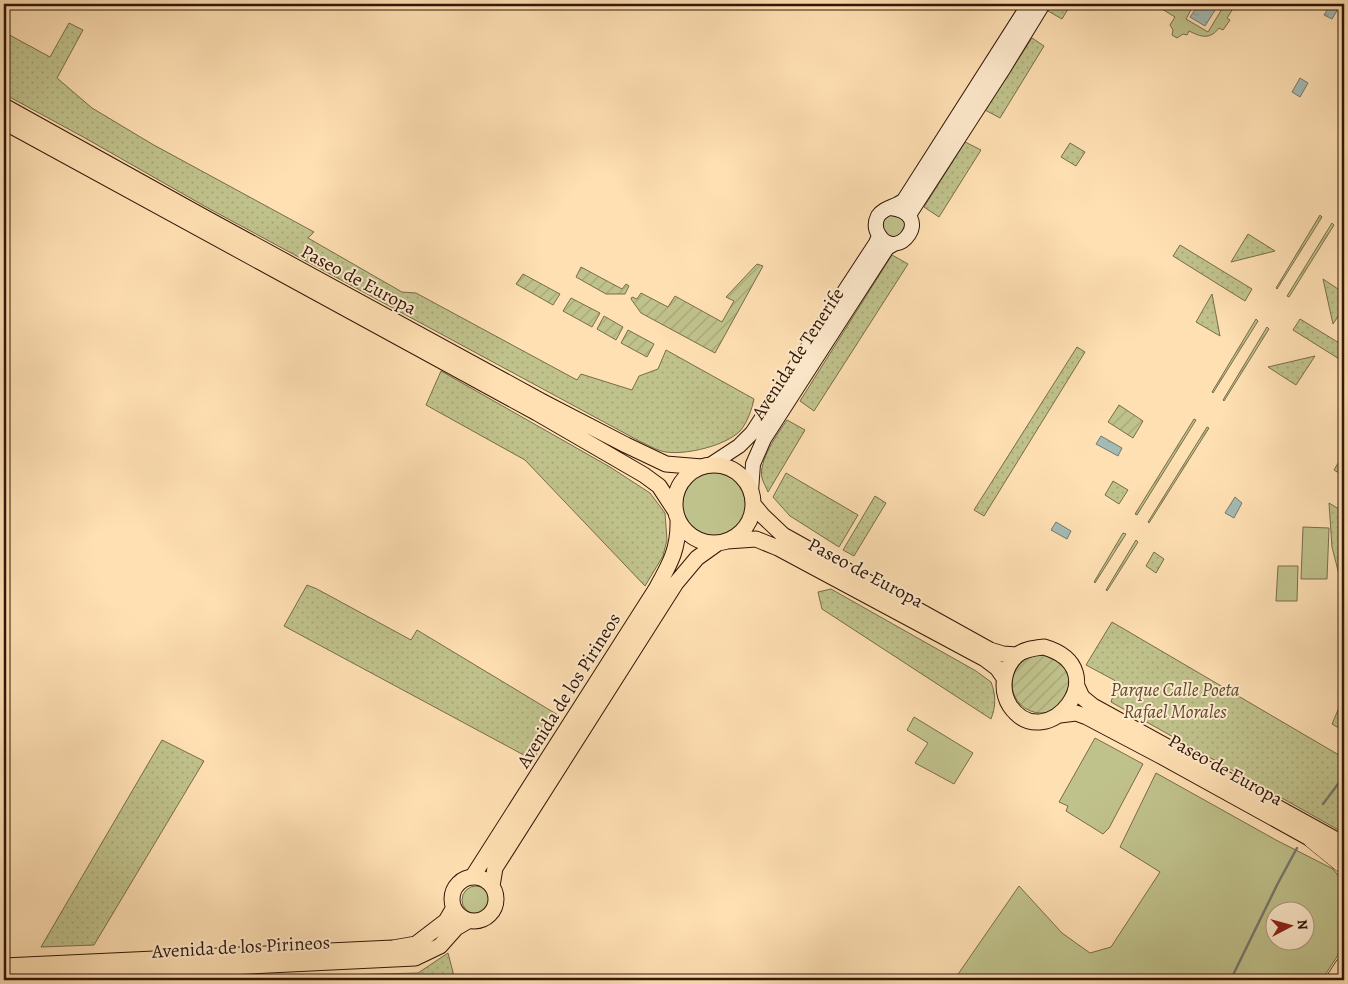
<svg xmlns="http://www.w3.org/2000/svg" width="1348" height="984" viewBox="0 0 1348 984" font-family="Alegreya,serif">
	<style>
		.grass { fill: #c0c28c; stroke: #786c4a; fill-rule: evenodd }
		.park { fill: url(#park-dots); stroke: #786c4a }
		.garden { fill: url(#garden-furrows); stroke: #786c4a }
		.water { fill: url(#water-ripples); stroke: #75796f }
		.lines { fill: none; stroke-linecap: round; stroke-linejoin: round }
		.stream { stroke: #75796f; stroke-width: 2.5 }
		.secondary-casing { stroke: #311607; stroke-width: 16 }
		.primary-casing { stroke: #311607; stroke-width: 17 }
		.motorway-casing { stroke: #311607; stroke-width: 19 }
		.secondary { stroke: #ffebce; stroke-width: 14 }
		.primary { stroke: #ffe0b3; stroke-width: 15 }
		.motorway { stroke: #ffe0b3; stroke-width: 18 }
		.labels { text-anchor: middle; stroke-width: 4; stroke-linejoin: round; paint-order: stroke }
		.street-label { font-size: 19px; fill: #311607; stroke: #ffebce }
		.park-label { font-size: 19px; font-style: italic; fill: #5c4a2f; stroke: #ffebce }
	</style>
	<defs>
		<pattern id="park-dots" width="8" height="8" patternUnits="userSpaceOnUse" patternTransform="scale(1.25)"><rect width="8" height="8" fill="#c0c28c"/><path d="M2 2h.1M6 6h.1" fill="none" stroke="#a5a677" stroke-width="1.8" stroke-linecap="round"/></pattern>
		<pattern id="garden-furrows" width="10" height="10" patternUnits="userSpaceOnUse" patternTransform="scale(1.25)"><rect width="10" height="10" fill="#c0c28c"/><path d="M-1 1l2-2M0 10L10 0M9 11l2-2" fill="none" stroke="#a5a677"/></pattern>
		<pattern id="water-ripples" width="26" height="14" patternUnits="userSpaceOnUse" patternTransform="scale(1.25)"><rect width="26" height="14" fill="#a3bbb5"/><path d="M2 4q2-2 4 0t4 0M15 11q2-2 4 0t4 0" fill="none" stroke="#8da09a"/></pattern>
	</defs>
	<rect width="100%" height="100%" fill="#ffe0b3"/>
	<filter id="stains"><feTurbulence type="fractalNoise" baseFrequency=".004" numOctaves="4"/><feColorMatrix values="0 0 0 0 .2 0 0 0 0 .09 0 0 0 0 .02 0 0 0 .5 -.17"/></filter>
	<radialGradient id="worn" r=".72"><stop offset=".6" stop-color="#630" stop-opacity="0"/><stop offset="1" stop-color="#630" stop-opacity=".3"/></radialGradient>
	<path class="grass" d="M 1154,4 L 1194,4 L 1186,19 L 1208,32 L 1225,4 L 1236,4 L 1227,18 L 1230,20 L 1223,30 L 1219,28 C 1210,40 1201,37 1189,31 L 1187,35 L 1183,34 L 1177,38 L 1172,35 L 1173,30 L 1170,25 L 1175,17 Z
		M 890,215 L 898,215 L 907,225 L 897,239 L 883,233 L 882,222 Z
		M680 504a34 34 0 1 1 68 0a34 34 0 1 1-68 0Z
		M 1303,527 L 1329,528 L 1327,579 L 1301,579 Z
		M 1278,566 L 1298,566 L 1297,601 L 1276,601 Z
		M 914,717 L 973,753 L 954,784 L 915,763 L 928,743 L 907,730 Z
		M 1095,738 L 1143,764 L 1109,828 L 1103,834 L 1066,811 L 1068,806 L 1059,802 Z
		M 1156,773 L 1276,840 L 1333,869 L 1344,883 L 1344,946 L 1323,978 L 1289,977 L 1214,980 L 954,980 L 1019,886 L 1062,933 L 1090,953 L 1111,947 L 1160,872 L 1120,847 ZM 1276,912 L 1306,912 L 1306,942 L 1276,942 Z
		M462 900a14 14 0 1 1 28 0a14 14 0 1 1-28 0Z"/>
	<path class="park" d="M 1053,4 L 1071,4 L 1062,19 L 1048,11 Z
		M 69,23 L 83,30 L 57,78 L 92,108 L 152,144 L 314,232 L 308,238 L 402,292 L 416,293 L 577,380 L 581,374 L 632,390 L 639,376 L 658,369 L 666,350 L 754,399 C 752,409 747,423 740,431 C 725,446 686,455 666,452 C 658,451 648,445 641,442 L 206,207 L 85,138 L 4,94 L 4,32 L 50,57 Z
		M 1032,38 L 1044,46 L 1000,118 L 985,110 Z
		M 965,142 L 981,150 L 939,217 L 924,207 Z
		M 1070,143 L 1085,152 L 1076,166 L 1061,157 Z
		M 1248,234 L 1275,251 L 1231,262 Z
		M 1180,245 L 1252,289 L 1245,301 L 1173,256 Z
		M 892,255 L 908,264 L 814,411 L 800,401 Z
		M 1323,279 L 1344,293 L 1344,307 L 1333,324 Z
		M 1212,294 L 1220,336 L 1196,322 Z
		M 1300,319 L 1344,346 L 1344,362 L 1293,330 Z
		M 1077,347 L 1085,352 L 984,516 L 974,510 Z
		M 1315,356 L 1296,385 L 1268,367 Z
		M 441,371 L 610,467 L 650,493 L 665,513 L 667,540 L 663,556 L 645,586 L 525,460 L 426,405 Z
		M 787,420 L 805,430 L 768,492 C 766,487 763,482 762,478 C 758,461 778,433 787,420 Z
		M 1344,453 L 1344,476 L 1334,470 Z
		M 786,473 L 858,515 L 839,547 L 790,516 L 773,497 Z
		M 1113,481 L 1128,490 L 1119,504 L 1105,495 Z
		M 875,496 L 886,503 L 854,556 L 843,550 Z
		M 1329,503 L 1344,512 L 1344,594 L 1332,547 Z
		M 1154,552 L 1164,559 L 1156,573 L 1146,566 Z
		M 307,585 L 317,589 L 411,640 L 417,630 L 558,715 L 558,717 L 533,760 L 284,626 Z
		M 831,589 L 976,671 L 991,682 C 996,695 996,706 991,719 L 822,609 L 818,592 Z
		M 1112,622 L 1344,758 L 1344,833 L 1111,702 L 1117,683 L 1114,680 L 1086,665 Z
		M 1344,696 L 1344,731 L 1332,724 Z
		M 162,740 L 204,761 L 94,945 L 41,947 Z
		M 448,953 L 455,980 L 152,980 L 418,973 Z"/>
	<path class="garden" d="M 1320,215 L 1322,217 L 1277,289 L 1276,288 Z
		M 1332,223 L 1334,225 L 1289,297 L 1287,296 Z
		M 757,264 L 763,266 L 715,353 L 641,313 L 631,299 L 632,297 L 637,299 L 641,293 L 668,307 L 675,296 L 722,322 L 734,301 L 726,297 Z
		M 581,267 L 622,289 L 626,284 L 629,286 L 625,294 L 606,294 L 576,277 Z
		M 523,274 L 560,294 L 553,305 L 516,284 Z
		M 571,298 L 600,313 L 592,327 L 563,311 Z
		M 604,316 L 623,327 L 616,340 L 597,329 Z
		M 1256,319 L 1258,321 L 1213,393 L 1212,392 Z
		M 1267,327 L 1269,329 L 1224,401 L 1223,400 Z
		M 628,330 L 654,344 L 647,357 L 621,343 Z
		M 1119,405 L 1143,421 L 1133,438 L 1108,422 Z
		M 1194,419 L 1196,420 L 1137,515 L 1135,514 Z
		M 1207,427 L 1209,428 L 1149,523 L 1148,522 Z
		M 1123,533 L 1126,534 L 1095,583 L 1094,582 Z
		M 1136,540 L 1138,542 L 1107,591 L 1106,590 Z
		M1012 684a29 29 0 1 1 58 0a29 29 0 1 1-58 0Z"/>
	<path class="water" d="M 1199,4 L 1219,4 L 1205,26 L 1190,17 Z
		M 1331,4 L 1341,4 L 1332,19 L 1324,15 Z
		M 1300,78 L 1308,83 L 1300,97 L 1292,92 Z
		M 1101,436 L 1122,448 L 1118,456 L 1096,444 Z
		M 1235,497 L 1242,503 L 1234,518 L 1225,513 Z
		M 1056,522 L 1071,531 L 1067,539 L 1051,530 Z"/>
	<g class="lines">
		<path class="stream" d="M 1323,804 L 1344,776
			M 1234,973 L 1278,883 L 1297,848"/>
		<g class="secondary-casing">
			<path id="secondary" d="M 891,208 C 936,214 897,264 879,235 C 875,229 875,222 878,216 C 884,207 896,207 904,200 L 1029,4
				M 909,215 L 1002,71 L 1043,4
				M 710,465 L 739,446 L 752,433 L 876,243 L 879,236
				M 751,491 L 753,464 L 764,439 L 887,248 L 894,244"/>
		</g>
		<g class="primary-casing">
			<path id="primary" d="M 4,106 L 202,216 L 543,402 L 626,445 L 666,464 L 702,467
				M 4,122 L 537,413 L 644,475 L 659,486 L 676,512
				M675 504a39 39 0 1 1 78 0a39 39 0 1 1-78 0Z
				M 753,504 L 763,516 L 783,535 L 990,650 L 1003,654 L 1016,655
				M 727,541 L 756,539 L 778,548 L 985,659 L 997,668 L 1004,678
				M 1044,647 C 1119,669 1046,758 1010,706 C 1000,690 1003,669 1016,656 C 1023,649 1035,648 1044,647 Z
				M 1077,686 L 1082,697 L 1093,706 L 1344,844
				M 1060,715 L 1076,713 L 1087,717 L 1159,755 L 1322,845
				M 473,876 L 656,589 C 670,564 679,549 678,519
				M452 899a22 22 0 1 1 44 0a22 22 0 1 1-44 0Z
				M 492,886 L 495,868 L 676,583 L 697,558 L 718,543
				M 4,966 L 393,948 L 416,944 L 446,921 L 453,909
				M 4,978 L 415,958 L 440,946 L 456,928 L 468,921"/>
		</g>
		<g class="motorway-casing">
			<path id="motorway" d="M 1312,839 L 1344,865
				M 1335,980 L 1344,966"/>
		</g>
		<use href="#secondary" class="secondary"/>
		<use href="#primary" class="primary"/>
		<use href="#motorway" class="motorway"/>
	</g>
	<g class="labels">
		<g class="street-label">
			<text transform="translate(359 279) rotate(28)" y="7">Paseo de Europa</text>
			<text transform="translate(797 353) rotate(-57)" y="7">Avenida de Tenerife</text>
			<text transform="translate(866 572) rotate(28)" y="7">Paseo de Europa</text>
			<text transform="translate(568 690) rotate(-58)" y="7">Avenida de los Pirineos</text>
			<text transform="translate(1226 769) rotate(29)" y="7">Paseo de Europa</text>
			<text transform="translate(241 946) rotate(-3)" y="7">Avenida de los Pirineos</text>
		</g>
		<g class="park-label">
			<text x="1175" y="696">Parque Calle Poeta<tspan x="1175" dy="22">Rafael Morales</tspan></text>
		</g>
	</g>
	<rect width="1348" height="984" fill="none" stroke="#ffe0b3" stroke-width="20"/>
	<rect x="5" y="5" width="1338" height="974" fill="none" stroke="#311607" stroke-width="2.5"/>
	<rect x="10" y="10" width="1328" height="964" fill="none" stroke="#311607"/>
	<g transform="translate(1290 926) rotate(84)"><circle r="24" fill="#ffebce" stroke="#ad967e"/>
	<path d="M0-4L9 19L0 12L-9 19Z" fill="#8f2418"/>
	<text y="-8" font-size="14" font-weight="bold" text-anchor="middle" fill="#311607">N</text>
	</g>
	<rect width="100%" height="100%" filter="url(#stains)"/>
	<rect width="100%" height="100%" fill="url(#worn)"/>
</svg>
